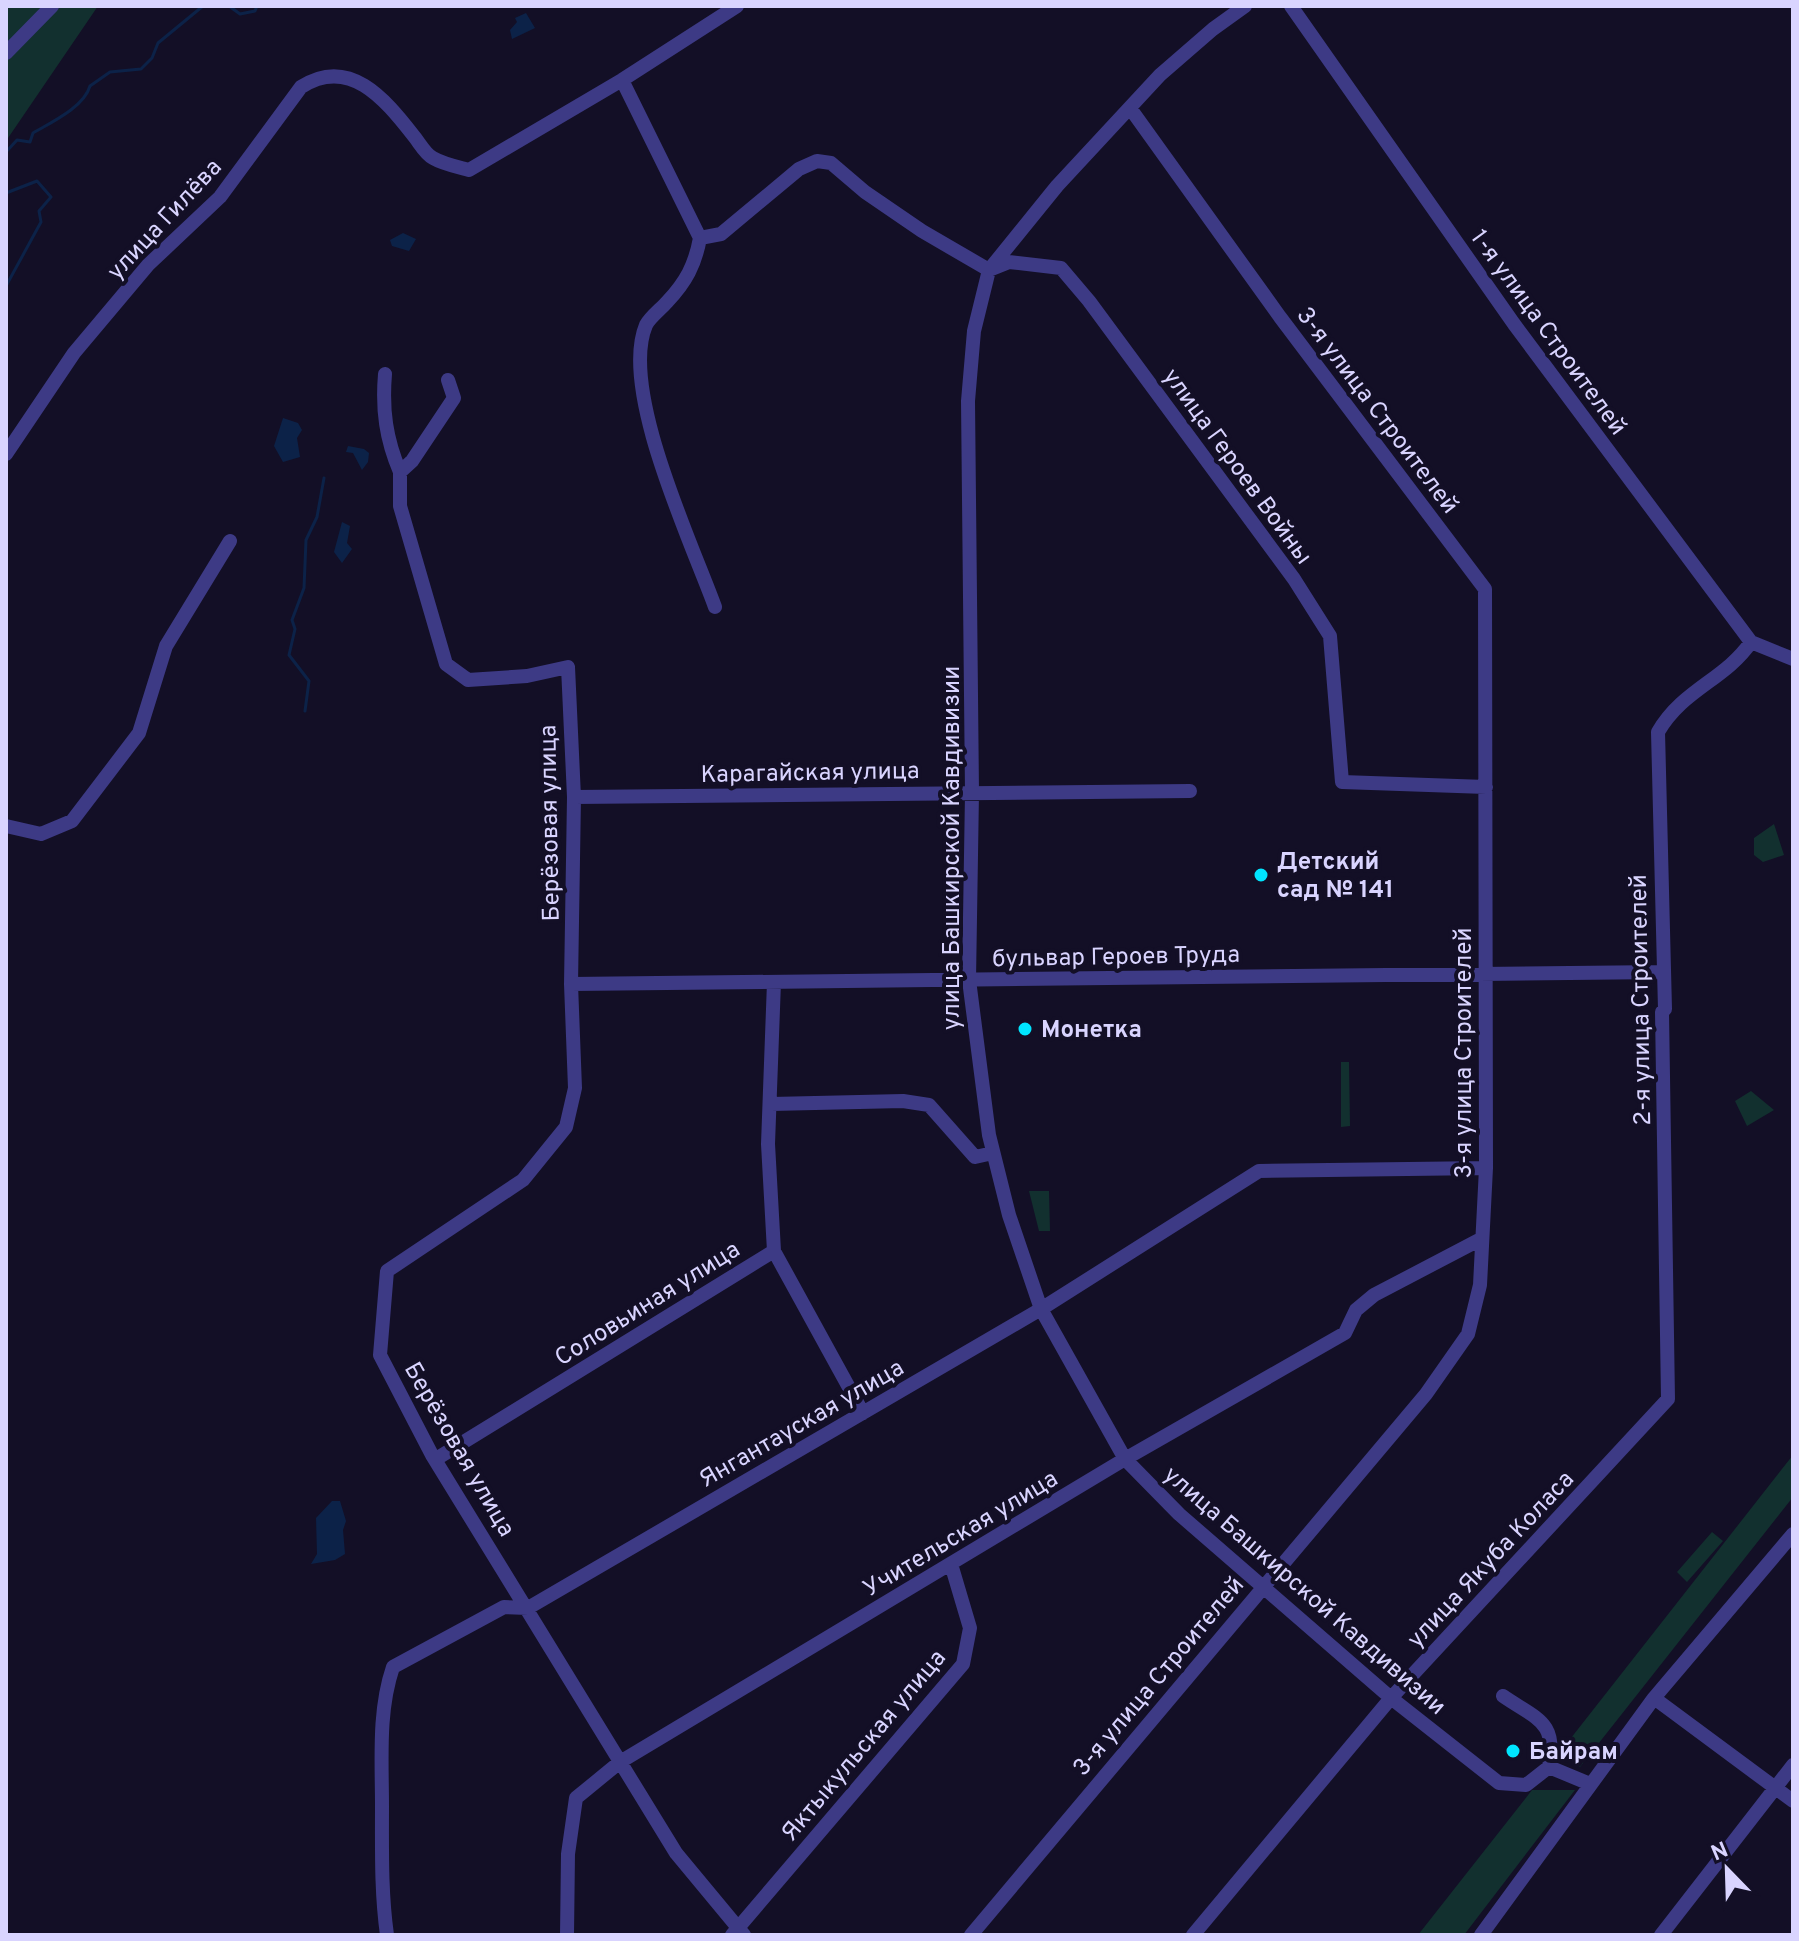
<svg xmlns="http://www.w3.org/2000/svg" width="1799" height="1941" viewBox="0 0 1799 1941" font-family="Overpass,sans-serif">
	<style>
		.green { fill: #12302f }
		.water { fill: #0c2248 }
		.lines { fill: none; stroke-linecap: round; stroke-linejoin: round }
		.stream { stroke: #0c2248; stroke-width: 3 }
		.minor { stroke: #3d3a85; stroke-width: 14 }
		.poi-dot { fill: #00e5ff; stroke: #130f26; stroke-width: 3 }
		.labels { text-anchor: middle; stroke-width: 8; stroke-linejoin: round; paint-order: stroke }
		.street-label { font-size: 24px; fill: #d9d4ff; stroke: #130f26 }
		.poi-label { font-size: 24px; font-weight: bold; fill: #d9d4ff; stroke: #130f26; text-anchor: start }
	</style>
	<rect width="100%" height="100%" fill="#130f26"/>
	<path class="green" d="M 6,6 L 98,6 L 6,141 Z
		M 1774,824 L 1784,855 L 1763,862 L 1754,855 L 1754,838 Z
		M 1341,1062 L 1349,1062 L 1350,1126 L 1341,1127 Z
		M 1751,1091 L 1774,1110 L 1747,1126 L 1735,1101 Z
		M 1029,1191 L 1049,1191 L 1050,1231 L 1039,1231 Z
		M 1793,1455 L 1793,1497 L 1580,1767 L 1560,1752 Z
		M 1712,1532 L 1723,1541 L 1687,1582 L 1677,1572 Z
		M 1532,1790 L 1575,1790 L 1464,1935 L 1418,1935 Z"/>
	<path class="water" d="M 526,13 L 535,28 L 512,39 L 510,30 L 517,22 L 515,18 Z
		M 403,233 L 416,239 L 409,251 L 392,246 L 390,240 Z
		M 283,418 L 298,423 L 302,430 L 297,438 L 300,457 L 283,462 L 274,446 Z
		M 348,446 L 364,449 L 369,453 L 368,462 L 362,470 L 353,453 L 346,452 Z
		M 342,522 L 350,526 L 347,543 L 352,549 L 342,563 L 334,552 Z
		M 332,1501 L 340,1501 L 346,1521 L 343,1530 L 345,1554 L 335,1560 L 311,1564 L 317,1554 L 316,1518 Z"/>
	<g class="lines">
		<path class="stream" d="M 229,6 L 240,14 L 255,11 L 257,6
			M 6,152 L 17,140 L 30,142 L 33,133 C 52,122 84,107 90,86 L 110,72 L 141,69 L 152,58 L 158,43 L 203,6
			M 6,193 L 37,181 L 51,197 L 39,211 L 41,222 L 6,286
			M 305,711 L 309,681 L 289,655 L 295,629 L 292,620 L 304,588 L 306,540 L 317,517 L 324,478"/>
		<path class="minor" d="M 1245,6 L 1213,29 L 1160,75 L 1057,186 L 989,270 L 974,331 L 968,401 L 972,793 L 969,980 L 989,1135 L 1009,1215 L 1041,1309 L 1125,1459 L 1179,1514 L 1391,1698 L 1499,1783 L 1526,1785 L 1549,1767 L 1590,1784
			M 1291,6 L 1514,324 L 1751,642 L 1793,659
			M 6,53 L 52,6
			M 622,80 L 700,238 C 695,265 686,282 667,302 C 661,309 650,317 646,325 C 619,389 691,541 715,607
			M 700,238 L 721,234 L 799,169 L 817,161 L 831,163 L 865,192 L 922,231 L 989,270
			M 989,270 L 1009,262 L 1061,268 L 1089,301 L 1294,579 L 1330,636 L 1342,782 L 1486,787
			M 385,374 C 382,410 386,439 400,472
			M 448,380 L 454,398 L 412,461 L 400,472 L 400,506 L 446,664 L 468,680 L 527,676 L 568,667 L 574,797 L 571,984 L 575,1088 L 566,1127 L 523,1180 L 387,1271 L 380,1355 L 432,1455 L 676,1853 L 744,1935
			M 6,454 L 74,353 L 148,265 L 220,197 L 301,87 C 349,56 384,98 413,135 C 419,142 425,154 433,158 C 443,164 458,167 469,170 L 622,80 L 737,6
			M 574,797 L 1190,791
			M 6,826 L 41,834 L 72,821 L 139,733 L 166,646 L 230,541
			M 571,984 L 1661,972
			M 771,1104 L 903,1101 L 929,1105 L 975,1157 L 993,1153
			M 774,1251 L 863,1413
			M 436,1459 L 774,1251 L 768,1144 L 774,982
			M 1503,1696 C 1538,1720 1557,1721 1549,1767
			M 1654,1698 L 1793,1801
			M 387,1935 C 381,1892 382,1850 382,1806 C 382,1760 378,1711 393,1667 L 504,1607 L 528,1608 L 1041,1309 L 1259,1171 L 1486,1168
			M 567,1935 L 568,1854 L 576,1798 L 620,1762 L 1125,1459 L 1345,1333 L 1356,1310 L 1374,1295 L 1481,1239
			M 732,1935 L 963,1664 L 970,1628 L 951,1564
			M 971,1935 L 1426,1394 L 1468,1334 L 1480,1285 L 1486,1168 L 1485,589 L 1280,317 L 1130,108
			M 1193,1935 L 1391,1698 L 1668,1399 L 1662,1012 L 1665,1009 L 1658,732 C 1683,689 1725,680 1751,642
			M 1481,1935 L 1654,1698 L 1793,1534
			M 1661,1935 L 1793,1765"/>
	</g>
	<g class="poi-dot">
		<circle cx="1261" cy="875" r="8"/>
		<circle cx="1025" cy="1029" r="8"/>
		<circle cx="1513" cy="1751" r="8"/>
	</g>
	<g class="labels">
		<g class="street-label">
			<text transform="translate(164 219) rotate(-47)" y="8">улица Гилёва</text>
			<text transform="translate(1549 332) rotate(54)" y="8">1-я улица Строителей</text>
			<text transform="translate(1378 410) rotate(53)" y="8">3-я улица Строителей</text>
			<text transform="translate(1238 466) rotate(54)" y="8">улица Героев Войны</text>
			<text transform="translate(810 772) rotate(-1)" y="8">Карагайская улица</text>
			<text transform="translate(549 823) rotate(-91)" y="8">Берёзовая улица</text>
			<text transform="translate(951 848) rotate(-90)" y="8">улица Башкирской Кавдивизии</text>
			<text transform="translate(1116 956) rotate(-1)" y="8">бульвар Героев Труда</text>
			<text transform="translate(1640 1000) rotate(-91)" y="8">2-я улица Строителей</text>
			<text transform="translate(1463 1053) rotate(-90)" y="8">3-я улица Строителей</text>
			<text transform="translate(647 1303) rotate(-32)" y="8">Соловьиная улица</text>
			<text transform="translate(801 1423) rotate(-30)" y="8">Янгантауская улица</text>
			<text transform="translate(460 1449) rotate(60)" y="8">Берёзовая улица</text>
			<text transform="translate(960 1533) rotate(-31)" y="8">Учительская улица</text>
			<text transform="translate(1490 1559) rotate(-47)" y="8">улица Якуба Коласа</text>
			<text transform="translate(1305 1590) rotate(41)" y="8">улица Башкирской Кавдивизии</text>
			<text transform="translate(1158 1676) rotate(-50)" y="8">3-я улица Строителей</text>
			<text transform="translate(863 1745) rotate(-50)" y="8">Яктыкульская улица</text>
		</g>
		<g class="poi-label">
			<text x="1277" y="869">Детский<tspan x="1277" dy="28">сад № 141</tspan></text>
			<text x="1041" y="1037">Монетка</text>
			<text x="1529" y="1759">Байрам</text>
		</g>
	</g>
	<rect width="1799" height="1941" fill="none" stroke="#d9d4ff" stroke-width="16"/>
	<g transform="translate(1727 1869) rotate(337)" stroke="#130f26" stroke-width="6" paint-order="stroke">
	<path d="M0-6L14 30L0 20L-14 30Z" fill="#d9d4ff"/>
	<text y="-12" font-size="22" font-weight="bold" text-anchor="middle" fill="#d9d4ff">N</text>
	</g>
</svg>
